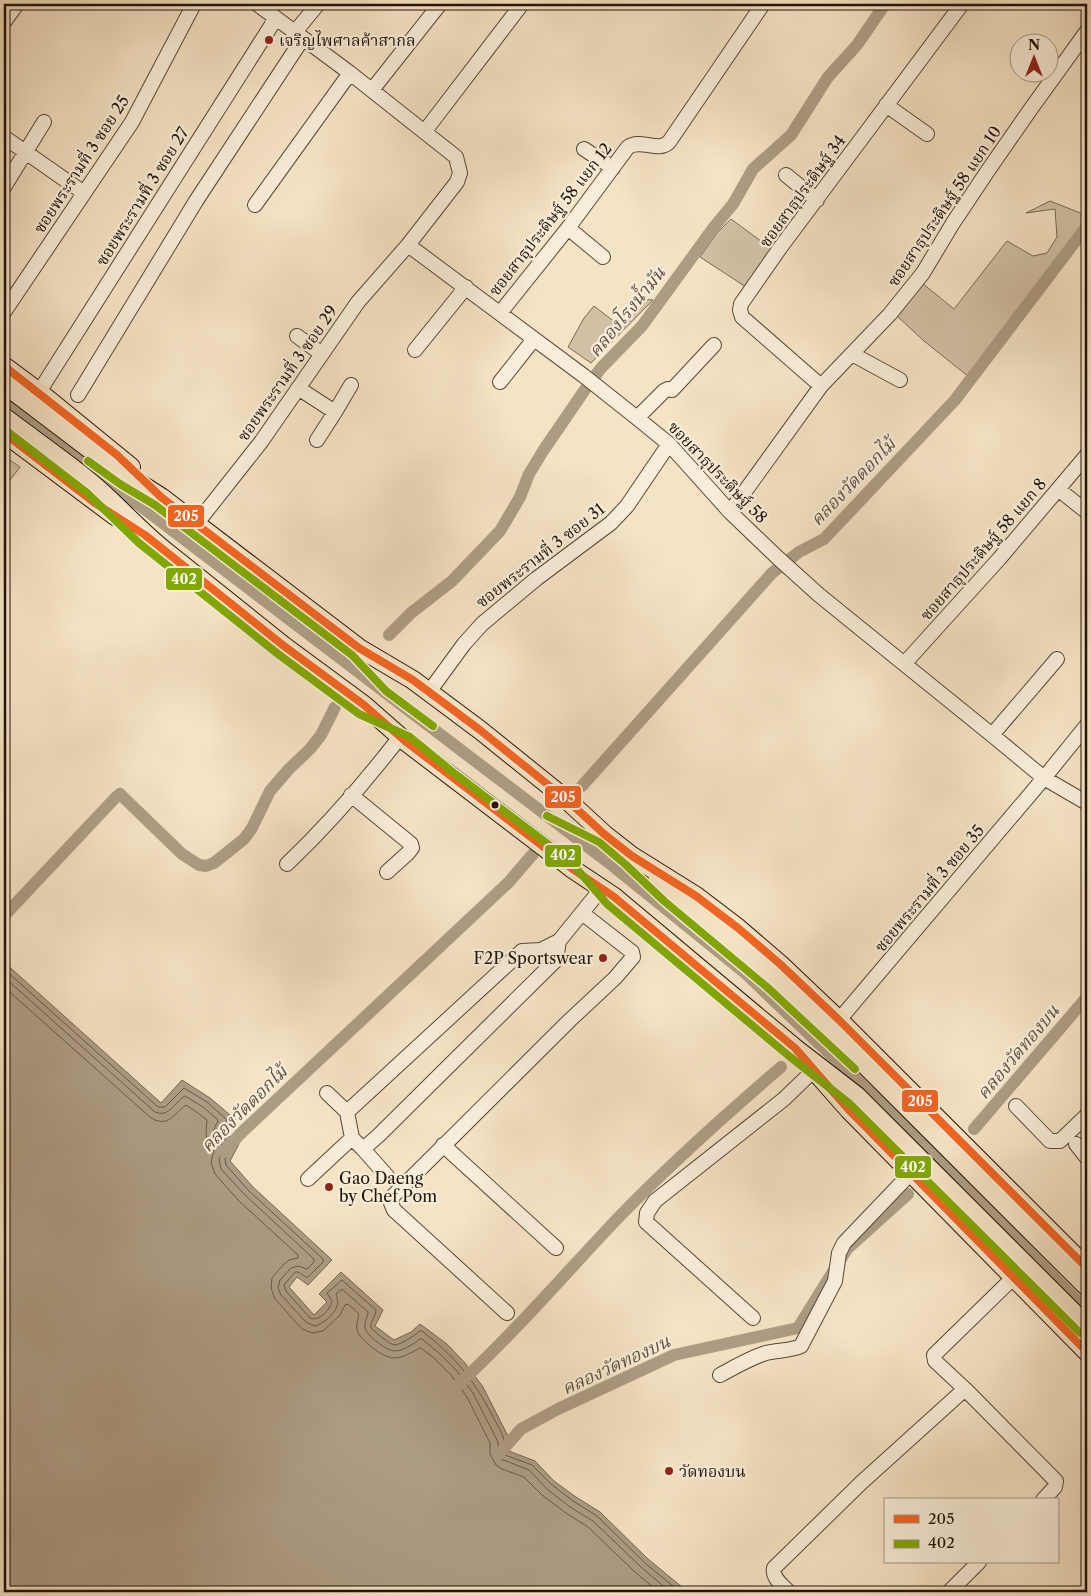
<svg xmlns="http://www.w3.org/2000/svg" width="1091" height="1596" viewBox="0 0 1091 1596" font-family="'Libre Caslon Text','Noto Serif Thai',serif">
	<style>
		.green { fill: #d1c0a4; stroke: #7a6a56 }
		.water { fill: #ad9c84; stroke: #756553 }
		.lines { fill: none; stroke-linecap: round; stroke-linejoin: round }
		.shore { stroke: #685846; stroke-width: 1 }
		.canal { stroke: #ad9c84; stroke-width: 12 }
		.minor-casing { stroke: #574738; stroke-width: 16 }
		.major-casing { stroke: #221309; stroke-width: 20 }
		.minor { stroke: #f8edd9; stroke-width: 14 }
		.major { stroke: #f5e3c4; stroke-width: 18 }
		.bus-1-casing { stroke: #f8edd9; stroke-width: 11 }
		.bus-2-casing { stroke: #f8edd9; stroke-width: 11 }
		.bus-1 { stroke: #f26522; stroke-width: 8 }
		.bus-2 { stroke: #81a702; stroke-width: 8 }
		.poi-dot { fill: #8f2418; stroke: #f8edd9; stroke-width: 2 }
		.bus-dot { fill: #221309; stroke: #f8edd9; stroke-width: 2 }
		.labels { text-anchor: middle; stroke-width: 4.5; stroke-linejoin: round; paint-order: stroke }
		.poi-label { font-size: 16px; fill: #221309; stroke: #f8edd9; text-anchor: start }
		.street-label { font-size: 16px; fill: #221309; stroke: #f8edd9 }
		.water-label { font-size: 18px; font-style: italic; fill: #615140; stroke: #f8edd9 }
		.line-badge { stroke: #f8edd9; stroke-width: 2 }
		.badge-label { font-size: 14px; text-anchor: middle; font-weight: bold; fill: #fff }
	</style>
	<rect width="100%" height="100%" fill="#f5e3c4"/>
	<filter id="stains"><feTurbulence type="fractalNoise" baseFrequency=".004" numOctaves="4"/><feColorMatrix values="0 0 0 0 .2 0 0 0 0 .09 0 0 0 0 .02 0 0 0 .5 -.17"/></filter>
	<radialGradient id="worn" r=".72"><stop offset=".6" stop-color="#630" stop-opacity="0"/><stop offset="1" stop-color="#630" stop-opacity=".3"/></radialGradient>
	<path class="green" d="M 1050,201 L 1083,214 L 1087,210 L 1087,227 L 969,377 L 924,341 L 897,316 L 922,283 L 954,309 L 1007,241 L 1033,256 L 1047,253 L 1057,237 L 1055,209 L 1026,213 Z
		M 731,219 L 773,250 L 746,287 L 700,257 L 717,233 Z
		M 641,299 L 653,300 L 591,363 L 568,347 L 584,318 L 594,306 L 616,323 Z
		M 4,456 L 20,467 L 4,488 Z"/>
	<path class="water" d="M 4,962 L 161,1103 L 182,1080 L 210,1098 L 236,1120 L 224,1132 L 239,1144 L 230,1161 L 253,1187 L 332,1260 L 308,1285 L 297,1277 L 289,1287 L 314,1315 L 327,1302 L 319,1294 L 341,1272 L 383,1310 L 375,1326 L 394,1340 L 411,1332 L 420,1324 L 447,1344 L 465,1363 L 483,1387 L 510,1440 L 509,1451 L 535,1461 L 554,1481 L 576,1497 L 600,1512 L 648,1559 L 688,1592 L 4,1592 Z"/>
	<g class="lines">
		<path class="shore" d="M 4,969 L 158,1107 L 165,1107 L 184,1088 L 207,1102 L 226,1119 L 227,1122 L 219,1132 L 221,1136 L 232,1146 L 225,1159 L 226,1165 L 249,1191 L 323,1259 L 323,1262 L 308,1277 C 303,1278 301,1271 295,1272 L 284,1285 L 286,1291 L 310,1318 C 319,1322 330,1310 332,1301 L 327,1293 L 342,1280 L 376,1310 C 376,1316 370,1321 371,1328 C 375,1332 389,1344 394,1345 C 401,1345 415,1335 420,1331 L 422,1331 C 456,1358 472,1377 492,1415 C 496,1423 502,1432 504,1440 C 506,1445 503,1450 505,1455 L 532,1465 L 551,1484 L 573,1501 L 597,1516 L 645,1563 L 680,1592
			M 4,977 L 155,1112 C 170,1118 174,1102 185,1096 L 203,1107 L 217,1119 L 218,1122 C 209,1133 216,1139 224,1147 L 219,1160 L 221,1169 L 245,1195 L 314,1259 L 314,1262 L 307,1269 L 298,1266 L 291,1268 L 280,1280 L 278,1288 L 281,1295 L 306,1322 L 314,1326 C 322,1325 334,1315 337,1306 C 339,1302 337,1298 336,1294 L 342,1289 L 368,1312 C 368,1317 364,1321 365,1327 C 365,1335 387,1351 395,1351 C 402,1351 414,1344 420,1339 L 422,1339 L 439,1353 L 456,1370 L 473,1393 L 498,1442 L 498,1453 L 501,1459 L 529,1470 L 547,1489 L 570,1507 L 593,1521 L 641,1567 L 670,1592
			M 4,987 L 151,1118 C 169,1128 173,1114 186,1105 L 198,1113 L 207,1120 C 206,1134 204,1138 214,1149 L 211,1163 L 215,1174 L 239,1201 L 298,1255 L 298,1258 L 289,1260 L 283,1265 L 272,1278 L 271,1288 L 275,1299 L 302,1329 L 312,1333 L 323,1331 L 340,1315 L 345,1305 L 348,1304 L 359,1314 C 358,1319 356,1324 357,1330 C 360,1340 383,1358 394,1358 C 403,1358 412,1352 420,1348 L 422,1349 L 434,1358 L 451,1375 L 467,1397 L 490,1443 L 490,1454 L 496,1465 L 502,1469 L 524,1477 L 542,1495 L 566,1513 L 588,1527 L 636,1573 L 659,1592"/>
		<path class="canal" d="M 4,402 L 613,866 L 744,972 L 897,1118 L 1087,1311
			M 389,635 L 411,613 L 452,581 L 500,531 L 520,497 L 529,474 L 543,451 L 584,391 L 601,368 L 642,326 L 714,227 L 733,204 L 753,169 L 791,135 L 828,77 L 857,45 L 885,4
			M 582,786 L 772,573 L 799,552 L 824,539 L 955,400 L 1087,226
			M 4,916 L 116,797 L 120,794 L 182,854 L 199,865 L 206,866 L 214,863 L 244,839 L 252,828 L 270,791 L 289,769 L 310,749 L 321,735 L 335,707
			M 974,1129 L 1087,997
			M 224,1152 L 240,1134 L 508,883 L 533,854
			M 459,1384 C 515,1332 564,1275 617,1219 C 669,1165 724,1116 781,1067
			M 499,1454 L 521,1429 L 558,1409 L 674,1355 L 798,1328 L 847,1249 L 908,1194"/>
		<g class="minor-casing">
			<path id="minor" d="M 257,4 L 350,73 L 456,157 L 460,173 L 457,182 L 408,245 L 584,376 L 637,418 L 669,444 L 730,512 L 778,558 L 819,595 L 992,735 L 1044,778 L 1087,803
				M 4,22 L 17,4
				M 295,32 L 318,4
				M 372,90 L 440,4
				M 886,105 L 927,134
				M 425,131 L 522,4
				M 4,137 L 84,193
				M 584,149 L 613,168
				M 786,175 L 817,200
				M 4,187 L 44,122
				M 255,205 L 350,73
				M 568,228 L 603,257
				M 4,312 L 132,122 L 194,4
				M 500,313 L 568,228 L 628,147 C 641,138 658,153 669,142 L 763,4
				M 297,336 L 322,354
				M 415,350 L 466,287
				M 852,354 L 900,380
				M 500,382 L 534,339
				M 821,386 L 742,317 L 740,310 L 741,304 L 780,248 L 962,4
				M 298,388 L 335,412 L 351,385
				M 39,392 L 276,18
				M 78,395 L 196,201 L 303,38
				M 637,418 L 664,391 L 668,389 L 672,390 L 714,345
				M 317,440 L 335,412
				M 1058,489 L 1087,512
				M 730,512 L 821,386 L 890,314 L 923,273 L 953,223 L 987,172 L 1030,110 L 1087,31
				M 197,523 L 261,442 L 358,302 L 408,245
				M 904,664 L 999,559 L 1087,455
				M 429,692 L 464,644 L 482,624 L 536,579 L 611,523 L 627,506 L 669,444
				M 992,735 L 1057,659
				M 351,795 L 411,844 L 412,848 L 408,853 L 387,872
				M 287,864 C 328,825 366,781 400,737
				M 559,941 L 556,960 L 378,1136 L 363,1149 L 352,1138 L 347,1112 L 522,951 L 541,950 L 559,941 L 602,888
				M 839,1020 L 1044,778 L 1087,725
				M 327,1093 L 347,1112
				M 1016,1106 L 1050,1141 L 1060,1141 L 1087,1115
				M 1076,1144 L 1087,1158
				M 443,1145 L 556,1248
				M 363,1149 L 387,1176
				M 308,1179 L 352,1138
				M 507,1313 L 394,1210 L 391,1203 L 393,1196 L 570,1020 L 615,978 L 633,957 L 632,952 L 582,913
				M 753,1318 L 646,1222 L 647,1213 L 655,1201 L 784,1099 L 814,1070
				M 720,1375 C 735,1367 750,1358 766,1353 C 778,1350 790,1351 801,1346 L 835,1281 L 839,1253 L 844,1243 L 911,1173
				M 965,1389 L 1056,1481 L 1055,1487 L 1043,1500
				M 789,1592 C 782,1585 772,1578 774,1568 L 862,1482 L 965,1389 L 935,1361 L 934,1355 L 1014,1277
				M 949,1592 L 979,1562"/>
		</g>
		<g class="major-casing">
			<path id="major" d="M 4,366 L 39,392 L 131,467
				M 4,384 L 112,466 L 161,497 L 359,648 L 413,680 L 480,730 L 567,800 L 604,834 L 632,856 L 696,896 L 738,928 L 780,964 L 839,1020 L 1087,1268
				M 4,417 C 34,440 67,462 96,487 C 119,507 139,530 164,550 L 284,646 L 364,705 L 405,741 L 574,870 L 613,896 L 795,1048 L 857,1096 L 1087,1326
				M 4,433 L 115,516
				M 657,881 L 775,981 L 862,1062 L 1087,1287
				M 819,1076 L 849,1110 L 1087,1352"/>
		</g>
		<use href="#minor" class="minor"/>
		<use href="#major" class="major"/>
		<g class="bus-1-casing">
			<path id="bus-1" d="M 4,366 L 117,455 L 161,497 L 359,648 L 413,680 L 480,730 L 567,800 L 604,834 L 632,856 L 696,896 L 738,928 L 780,964 L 839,1020 L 1087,1268
				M 4,433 L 95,503 L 145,535 L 284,646 L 364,705 L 405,741 L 574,870 L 613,896 L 795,1048 L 849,1110 L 1087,1352"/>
		</g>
		<g class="bus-2-casing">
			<path id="bus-2" d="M 4,429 L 87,493 L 139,543 L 278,654 L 359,714 L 410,737 L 455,774 L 570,861 L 607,904 L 789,1056 L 850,1104 L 1080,1333
				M 88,461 L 120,484 L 155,505 L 352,655 L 386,691 L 433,726
				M 547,816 L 599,842 L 625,864 L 664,901 L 768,988 L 855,1069"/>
		</g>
		<use href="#bus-1" class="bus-1"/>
		<use href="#bus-2" class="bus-2"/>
	</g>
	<g class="poi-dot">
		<circle cx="269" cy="40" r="5"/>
		<circle cx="603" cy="958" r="5"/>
		<circle cx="329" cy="1187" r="5"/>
		<circle cx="669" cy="1471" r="5"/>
	</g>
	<circle class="bus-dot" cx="495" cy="805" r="4.5"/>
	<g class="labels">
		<g class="poi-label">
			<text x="279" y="46">เจริญไพศาลค้าสากล</text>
			<text x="593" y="964" text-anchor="end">F2P Sportswear</text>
			<text x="339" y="1184">Gao Daeng<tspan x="339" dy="18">by Chef Pom</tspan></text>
			<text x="679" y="1477">วัดทองบน</text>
		</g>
		<g class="street-label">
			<text transform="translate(81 164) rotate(-57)" y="6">ซอยพระรามที่ 3 ซอย 25</text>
			<text transform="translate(802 191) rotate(-54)" y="6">ซอยสาธุประดิษฐ์ 34</text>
			<text transform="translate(142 196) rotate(-58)" y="6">ซอยพระรามที่ 3 ซอย 27</text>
			<text transform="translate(944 206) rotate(-56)" y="6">ซอยสาธุประดิษฐ์ 58 แยก 10</text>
			<text transform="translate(550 219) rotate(-52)" y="6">ซอยสาธุประดิษฐ์ 58 แยก 12</text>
			<text transform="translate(287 373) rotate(-55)" y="6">ซอยพระรามที่ 3 ซอย 29</text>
			<text transform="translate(718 472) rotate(46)" y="6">ซอยสาธุประดิษฐ์ 58</text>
			<text transform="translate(983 549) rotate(-49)" y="6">ซอยสาธุประดิษฐ์ 58 แยก 8</text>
			<text transform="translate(540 555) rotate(-38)" y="6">ซอยพระรามที่ 3 ซอย 31</text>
			<text transform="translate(929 888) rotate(-50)" y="6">ซอยพระรามที่ 3 ซอย 35</text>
		</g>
		<g class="water-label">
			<text transform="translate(627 312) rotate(-51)" y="6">คลองโรงน้ำมัน</text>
			<text transform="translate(853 482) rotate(-46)" y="6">คลองวัดดอกไม้</text>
			<text transform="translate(1018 1052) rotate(-50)" y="6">คลองวัดทองบน</text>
			<text transform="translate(244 1109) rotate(-45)" y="6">คลองวัดดอกไม้</text>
			<text transform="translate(616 1365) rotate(-25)" y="6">คลองวัดทองบน</text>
		</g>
	</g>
	<g class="line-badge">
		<rect x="167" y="504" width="38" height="24" rx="5" fill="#f26522"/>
		<rect x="165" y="567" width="38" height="24" rx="5" fill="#81a702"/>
		<rect x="544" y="785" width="38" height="24" rx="5" fill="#f26522"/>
		<rect x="544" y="844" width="38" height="24" rx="5" fill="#81a702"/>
		<rect x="901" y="1089" width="38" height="24" rx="5" fill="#f26522"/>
		<rect x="894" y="1155" width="38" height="24" rx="5" fill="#81a702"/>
	</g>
	<g class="badge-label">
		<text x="186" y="521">205</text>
		<text x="184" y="584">402</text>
		<text x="563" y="802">205</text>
		<text x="563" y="860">402</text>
		<text x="920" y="1106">205</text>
		<text x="913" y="1172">402</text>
	</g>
	<rect width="1091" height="1596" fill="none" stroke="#f5e3c4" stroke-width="20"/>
	<rect x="5" y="5" width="1081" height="1586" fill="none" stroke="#221309" stroke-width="2.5"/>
	<rect x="10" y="10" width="1071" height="1576" fill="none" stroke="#221309"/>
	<rect x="884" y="1498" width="175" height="65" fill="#f8edd9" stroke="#a29686"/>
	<rect x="894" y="1515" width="25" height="8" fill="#f26522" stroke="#a29686"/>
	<text x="928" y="1524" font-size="15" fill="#221309">205</text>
	<rect x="894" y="1540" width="25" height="8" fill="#81a702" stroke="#a29686"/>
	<text x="928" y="1548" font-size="15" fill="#221309">402</text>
	<g transform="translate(1034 58)"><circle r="24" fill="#f8edd9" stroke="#a29686"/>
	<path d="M0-4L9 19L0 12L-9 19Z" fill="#8f2418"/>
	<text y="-8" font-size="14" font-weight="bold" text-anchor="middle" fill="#221309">N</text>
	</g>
	<rect width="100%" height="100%" filter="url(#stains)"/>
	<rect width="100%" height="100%" fill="url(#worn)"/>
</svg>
